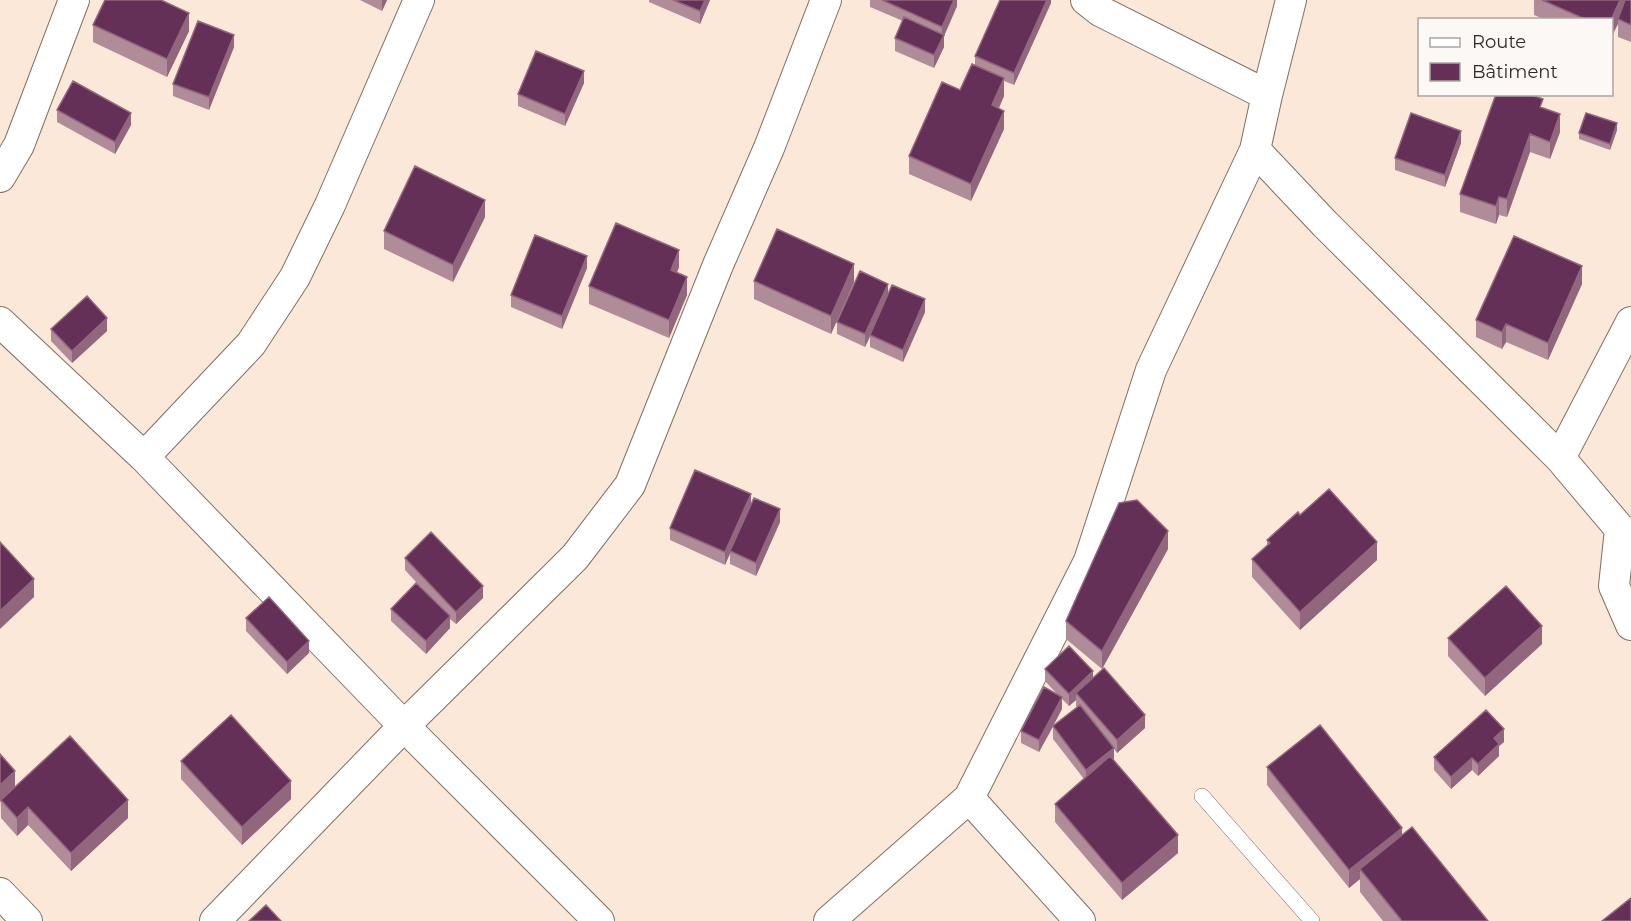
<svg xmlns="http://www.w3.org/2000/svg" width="1631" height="921" viewBox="0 0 1631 921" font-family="Montserrat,sans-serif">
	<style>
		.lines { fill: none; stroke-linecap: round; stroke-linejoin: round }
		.lane-casing { stroke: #806f62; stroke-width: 16 }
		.street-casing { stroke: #806f62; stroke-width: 32 }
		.lane { stroke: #fff; stroke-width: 15 }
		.street { stroke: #fff; stroke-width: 30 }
		.wall { fill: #b08c98; fill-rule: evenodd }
		.shaded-wall { fill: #92677e }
		.building { fill: #653057; stroke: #92677e; stroke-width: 1.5 }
	</style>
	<rect width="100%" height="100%" fill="#fce8d9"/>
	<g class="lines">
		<g class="lane-casing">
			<path id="lane" d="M 1202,796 L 1312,921"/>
		</g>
		<g class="street-casing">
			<path id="street" d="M 1086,0 L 1100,11 L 1267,95
				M 1255,150 L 1325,224 L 1560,458
				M 0,177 L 19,145 L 74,0
				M 0,322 L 144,457 L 404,726 L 599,921
				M 1631,322 L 1560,458 L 1620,529 L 1631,534
				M 144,457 L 251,344 L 295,277 L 330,205 L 419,0
				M 1620,529 L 1614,586 L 1631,625
				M 969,798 L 1080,921
				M 0,893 L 27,921
				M 215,921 L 404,726 L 575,557 L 630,485 L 718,265 L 769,148 L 826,0
				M 829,921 L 969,798 L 1089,561 L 1151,370 L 1255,150 L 1267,95 L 1291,0"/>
		</g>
		<use href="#lane" class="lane"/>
		<use href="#street" class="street"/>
	</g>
	<path class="wall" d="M 360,0 L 387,0 L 382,11 Z
		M 649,0 L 710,0 L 700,24 L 649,2 Z
		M 870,0 L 957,0 L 957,6 L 944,36 L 944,47 L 934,68 L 895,51 L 895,38 L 903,21 L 870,7 Z
		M 1051,0 L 1051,3 L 1014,85 L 1004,81 L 1004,96 L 999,108 L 1004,129 L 971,201 L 909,174 L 909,156 L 960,90 L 975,65 L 975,56 Z
		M 1534,0 L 1631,0 L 1631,42 L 1618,37 L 1618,24 L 1611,20 L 1546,20 L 1534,15 Z
		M 93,25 L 189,31 L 167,77 L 93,42 Z
		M 234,47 L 209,110 L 173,96 L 173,84 Z
		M 584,83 L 565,126 L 518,106 L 518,94 Z
		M 1543,108 L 1560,132 L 1550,159 L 1530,152 L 1507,217 L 1499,215 L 1496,224 L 1460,212 L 1460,194 Z
		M 57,110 L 131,125 L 115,154 L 57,122 Z
		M 1617,130 L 1610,150 L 1579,139 L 1579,133 Z
		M 1461,143 L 1445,187 L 1395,170 L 1395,158 Z
		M 485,217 L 453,282 L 384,249 L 384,231 Z
		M 679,267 L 677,272 L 687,295 L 669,338 L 589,304 L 589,286 Z
		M 587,268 L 562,329 L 511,307 L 511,295 Z
		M 754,281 L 854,282 L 831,334 L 754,299 Z
		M 1582,284 L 1548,360 L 1506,342 L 1502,349 L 1476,337 L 1476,320 Z
		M 888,294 L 925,312 L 903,362 L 870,347 L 870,337 L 865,347 L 837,334 L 837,322 Z
		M 51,329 L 107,331 L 72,363 L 51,341 Z
		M 751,506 L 780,522 L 756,576 L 730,564 L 730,552 L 725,565 L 670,540 L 670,528 Z
		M 1300,515 L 1377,560 L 1300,630 L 1252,577 L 1252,559 L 1267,545 L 1267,540 Z
		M 1168,549 L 1102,669 L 1066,639 L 1066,621 Z
		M 405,558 L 483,598 L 456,624 L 450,619 L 450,628 L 426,654 L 391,621 L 391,609 L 427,594 L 405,570 Z
		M 246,618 L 309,653 L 287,674 L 246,631 Z
		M 1448,638 L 1542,644 L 1485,696 L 1448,656 Z
		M 1045,669 L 1093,678 L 1145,728 L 1117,753 L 1114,749 L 1114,760 L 1178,853 L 1122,900 L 1055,822 L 1055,804 L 1084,779 L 1053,739 L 1053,727 L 1039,752 L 1021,743 L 1021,731 L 1057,694 L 1045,681 ZM 1062,699 L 1069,706 L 1076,700 L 1076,706 L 1077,707 L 1053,726 L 1062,709 Z
		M 1504,742 L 1499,746 L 1499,756 L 1478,776 L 1472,770 L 1451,789 L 1434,770 L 1434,757 Z
		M 0,754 L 15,787 L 128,818 L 71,871 L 28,825 L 17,836 L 1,818 Z
		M 181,761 L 291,799 L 242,845 L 181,779 Z
		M 1267,767 L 1402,835 L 1488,921 L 1383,921 L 1360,892 L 1360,879 L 1349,888 L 1267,785 Z"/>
	<path class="shaded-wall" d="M 382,0 L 387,0 L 382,11 Z
		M 705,0 L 710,0 L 700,24 L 700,11 Z
		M 954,0 L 957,0 L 957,6 L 944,36 L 944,47 L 934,68 L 934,55 L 942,38 L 942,27 Z
		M 1047,0 L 1051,0 L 1051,3 L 1014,85 L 1014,73 Z
		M 1620,0 L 1628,0 L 1618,19 L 1618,24 L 1611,38 L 1611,20 Z
		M 189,13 L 189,31 L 167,77 L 167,59 Z
		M 234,35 L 234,47 L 209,110 L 209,97 Z
		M 584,71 L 584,83 L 565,126 L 565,114 Z
		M 1004,78 L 1004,96 L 992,123 L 992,105 Z
		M 1004,111 L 1004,129 L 971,201 L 971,184 Z
		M 131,113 L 131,125 L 115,154 L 115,142 Z
		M 1560,114 L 1560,132 L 1550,159 L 1550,142 Z
		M 1617,123 L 1617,130 L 1610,150 L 1610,144 Z
		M 1461,131 L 1461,143 L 1445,187 L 1445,175 Z
		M 1530,134 L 1530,152 L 1507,217 L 1507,199 Z
		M 1499,197 L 1499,215 L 1496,224 L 1496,206 Z
		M 485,200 L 485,217 L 453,282 L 453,265 Z
		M 679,250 L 679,267 L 671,288 L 671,270 Z
		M 587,256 L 587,268 L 562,329 L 562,316 Z
		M 854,264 L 854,282 L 831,334 L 831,316 Z
		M 1582,266 L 1582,284 L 1548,360 L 1548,343 Z
		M 687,277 L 687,295 L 669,338 L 669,320 Z
		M 888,284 L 888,296 L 865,347 L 865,334 Z
		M 925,299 L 925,312 L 903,362 L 903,350 Z
		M 107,318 L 107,331 L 72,363 L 72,351 Z
		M 1506,324 L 1506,342 L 1502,349 L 1502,332 Z
		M 751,494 L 751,507 L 725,565 L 725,552 Z
		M 780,509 L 780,522 L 756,576 L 756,563 Z
		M 1168,531 L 1168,549 L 1102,669 L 1102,651 Z
		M 1377,542 L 1377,560 L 1300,630 L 1300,612 Z
		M 34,579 L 34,597 L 0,629 L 0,611 Z
		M 483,586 L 483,598 L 456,624 L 456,612 Z
		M 450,616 L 450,628 L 426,654 L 426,641 Z
		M 1542,626 L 1542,644 L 1485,696 L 1485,678 Z
		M 309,641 L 309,653 L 287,674 L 287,662 Z
		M 1093,671 L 1093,684 L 1076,693 L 1076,700 L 1069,706 L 1069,694 Z
		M 1062,697 L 1062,709 L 1039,752 L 1039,740 Z
		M 1145,715 L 1145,728 L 1117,753 L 1117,740 Z
		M 1504,729 L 1504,742 L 1499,746 L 1499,756 L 1478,776 L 1478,764 L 1494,738 Z
		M 1114,748 L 1114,760 L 1086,782 L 1086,770 Z
		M 1472,758 L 1472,770 L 1451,789 L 1451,777 Z
		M 15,771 L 15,789 L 1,800 L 0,803 L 0,785 Z
		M 291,781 L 291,799 L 242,845 L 242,827 Z
		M 128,800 L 128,818 L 71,871 L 71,853 Z
		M 28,807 L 28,825 L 17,836 L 17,818 Z
		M 1402,828 L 1402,846 L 1360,869 L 1360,879 L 1349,888 L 1349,870 Z
		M 1178,835 L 1178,853 L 1122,900 L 1122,883 Z"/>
	<path class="building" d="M 105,0 L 161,0 L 189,13 L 167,59 L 93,25 Z
		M 673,0 L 705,0 L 700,11 Z
		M 882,0 L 954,0 L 942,27 Z
		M 1000,0 L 1047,0 L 1014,73 L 975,56 Z
		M 1542,0 L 1620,0 L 1611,20 L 1587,20 Z
		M 1625,0 L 1631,0 L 1631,25 L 1618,19 Z
		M 904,17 L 944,35 L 934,55 L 895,38 Z
		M 198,21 L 234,35 L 209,97 L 173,84 Z
		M 536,51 L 584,71 L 565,114 L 518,94 Z
		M 972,64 L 1004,78 L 992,105 L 1004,111 L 971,184 L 909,156 L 942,82 L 960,90 Z
		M 73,81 L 131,113 L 115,142 L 57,110 Z
		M 1496,94 L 1529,94 L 1543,99 L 1540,107 L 1560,114 L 1550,142 L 1530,134 L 1507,199 L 1499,197 L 1496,206 L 1460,194 Z
		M 1411,113 L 1461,131 L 1445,175 L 1395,158 Z
		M 1586,113 L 1617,123 L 1610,144 L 1579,133 Z
		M 415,166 L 485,200 L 453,265 L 384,231 Z
		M 616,223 L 679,250 L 671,270 L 687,277 L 669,320 L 589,286 Z
		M 777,229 L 854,264 L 831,316 L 754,281 Z
		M 535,235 L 587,256 L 562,316 L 511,295 Z
		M 1514,236 L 1582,266 L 1548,343 L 1506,324 L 1502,332 L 1476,320 Z
		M 860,271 L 888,284 L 865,334 L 837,322 Z
		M 892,285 L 925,299 L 903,350 L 870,335 Z
		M 87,296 L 107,318 L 72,351 L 51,329 Z
		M 695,470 L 751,494 L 725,552 L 670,528 Z
		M 1329,489 L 1377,542 L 1300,612 L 1252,559 L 1270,543 L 1267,540 L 1298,512 L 1300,515 Z
		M 754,498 L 780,509 L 756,563 L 730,551 Z
		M 1137,500 L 1168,531 L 1102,651 L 1066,621 L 1119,503 Z
		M 431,532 L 483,586 L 456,612 L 405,558 Z
		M 0,542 L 34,579 L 0,611 Z
		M 416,583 L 450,616 L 426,641 L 391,609 Z
		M 1506,586 L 1542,626 L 1485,678 L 1448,638 Z
		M 269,597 L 309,641 L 287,662 L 246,618 Z
		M 1069,646 L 1093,671 L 1069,694 L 1045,669 Z
		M 1104,668 L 1145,715 L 1117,740 L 1076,693 Z
		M 1044,687 L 1062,697 L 1039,740 L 1021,731 Z
		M 1080,705 L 1114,748 L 1086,770 L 1053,726 Z
		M 1486,710 L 1504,729 L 1494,738 L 1499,744 L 1478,764 L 1472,758 L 1451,777 L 1434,757 Z
		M 231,715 L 291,781 L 242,827 L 181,761 Z
		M 1320,725 L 1402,828 L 1349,870 L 1267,767 Z
		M 70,736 L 128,800 L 71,853 L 28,807 L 17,818 L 1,800 Z
		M 0,754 L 15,771 L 0,785 Z
		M 1110,756 L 1178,835 L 1122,883 L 1055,804 Z
		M 1412,827 L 1488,921 L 1402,921 L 1360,869 Z
		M 1631,898 L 1631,921 L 1602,921 Z
		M 266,905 L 281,921 L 249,921 Z"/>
	<rect x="1418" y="18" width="195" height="78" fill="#fcf8f5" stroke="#aaa5a1" stroke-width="1.5"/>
	<rect x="1430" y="38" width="30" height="9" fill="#ffffff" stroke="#aaa5a1" stroke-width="1.5"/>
	<text x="1472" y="48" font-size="18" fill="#302923">Route</text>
	<rect x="1430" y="63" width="30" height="18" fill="#653057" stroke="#aaa5a1" stroke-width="1.5"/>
	<text x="1472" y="78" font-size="18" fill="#302923">Bâtiment</text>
</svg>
